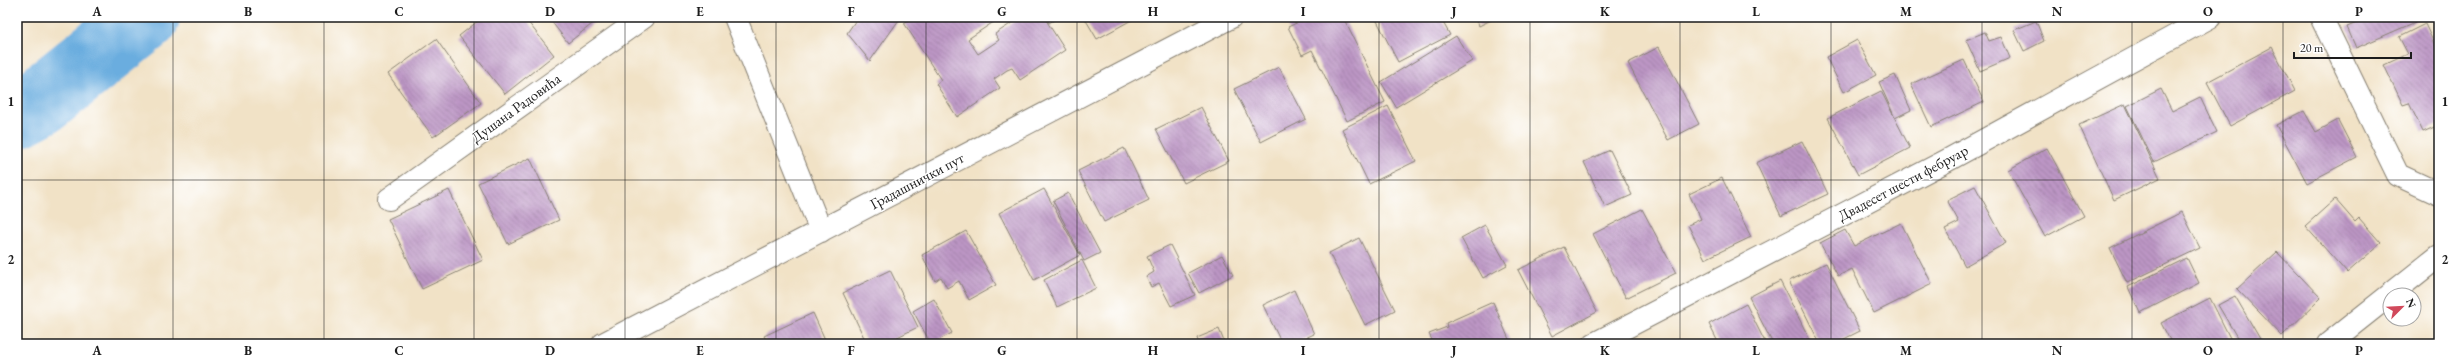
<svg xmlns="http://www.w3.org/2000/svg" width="2456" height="361" viewBox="0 0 2456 361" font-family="'EB Garamond',serif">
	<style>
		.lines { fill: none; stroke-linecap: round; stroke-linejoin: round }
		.river { stroke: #6baddf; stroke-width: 70 }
		.building { fill: url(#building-back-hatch) }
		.street-casing { stroke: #867f71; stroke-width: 24 }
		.street { stroke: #fff; stroke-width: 22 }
		.grid { fill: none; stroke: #1c1c1c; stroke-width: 1; stroke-opacity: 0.55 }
		.labels { text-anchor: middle; stroke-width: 3; stroke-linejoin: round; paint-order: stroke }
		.street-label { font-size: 15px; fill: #1c1c1c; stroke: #fff }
		.neatline { fill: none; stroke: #1c1c1c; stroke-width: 1.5 }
		.grid-label { font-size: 13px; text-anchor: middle; font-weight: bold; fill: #1c1c1c }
	</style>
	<defs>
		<pattern id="building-back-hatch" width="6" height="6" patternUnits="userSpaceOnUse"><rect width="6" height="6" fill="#bc95c5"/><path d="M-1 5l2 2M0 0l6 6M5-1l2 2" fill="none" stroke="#98799f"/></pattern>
	</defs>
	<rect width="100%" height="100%" fill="#fff"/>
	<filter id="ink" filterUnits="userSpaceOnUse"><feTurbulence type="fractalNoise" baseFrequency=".025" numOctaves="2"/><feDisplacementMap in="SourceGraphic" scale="8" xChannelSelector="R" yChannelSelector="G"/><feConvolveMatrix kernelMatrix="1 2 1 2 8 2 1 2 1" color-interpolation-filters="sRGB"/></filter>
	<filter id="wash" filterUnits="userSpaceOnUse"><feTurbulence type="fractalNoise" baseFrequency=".012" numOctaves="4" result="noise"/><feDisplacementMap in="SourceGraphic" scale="16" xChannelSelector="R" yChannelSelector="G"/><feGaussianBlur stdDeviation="0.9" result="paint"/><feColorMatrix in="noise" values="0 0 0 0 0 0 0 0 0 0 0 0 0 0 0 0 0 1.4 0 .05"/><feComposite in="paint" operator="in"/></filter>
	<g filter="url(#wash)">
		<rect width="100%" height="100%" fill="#f1e2c6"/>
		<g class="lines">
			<path class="river" d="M 17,113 L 43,99 L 145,17"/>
		</g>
		<g id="blocks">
			<path class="building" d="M 483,17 L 524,17 L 554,55 L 505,94 L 459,36 Z
				M 548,17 L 601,17 L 568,43 Z
				M 858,17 L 901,17 L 870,61 L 847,33 Z
				M 913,17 L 1001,17 L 968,39 L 978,54 L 999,40 L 995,34 L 1021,17 L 1044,17 L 1065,50 L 1020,80 L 1012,68 L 1007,70 L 994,79 L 1000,88 L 957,117 L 936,84 L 941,80 L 904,23 Z
				M 1046,17 L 1059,17 L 1049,23 Z
				M 1084,17 L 1137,17 L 1097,39 Z
				M 1309,17 L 1343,17 L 1385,102 L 1347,121 L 1312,50 L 1302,55 L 1288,27 Z
				M 1375,17 L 1440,17 L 1450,35 L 1398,62 Z
				M 1475,17 L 1497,17 L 1479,26 Z
				M 2363,17 L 2419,17 L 2420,20 L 2356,48 L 2347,27 L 2364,20 Z
				M 2036,21 L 2044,41 L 2024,51 L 2014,30 Z
				M 2425,24 L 2439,54 L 2439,125 L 2423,132 L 2409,103 L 2403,105 L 2384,65 L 2408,54 L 2399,37 Z
				M 1985,32 L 1989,41 L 2001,37 L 2010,58 L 1980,71 L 1966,40 Z
				M 1456,36 L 1472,61 L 1396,107 L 1381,82 Z
				M 436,39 L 481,103 L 433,137 L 388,74 Z
				M 1857,40 L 1876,75 L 1844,92 L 1826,57 Z
				M 1659,47 L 1699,124 L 1668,140 L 1628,63 Z
				M 2272,47 L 2295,91 L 2230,126 L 2207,82 Z
				M 1964,60 L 1984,102 L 1931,127 L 1911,84 Z
				M 1279,67 L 1306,119 L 1261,142 L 1234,89 Z
				M 1895,75 L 1911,110 L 1895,118 L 1879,82 Z
				M 2161,89 L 2172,111 L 2200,97 L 2217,132 L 2154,162 L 2127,106 Z
				M 1881,91 L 1910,148 L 1858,175 L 1828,118 Z
				M 2125,104 L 2160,178 L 2114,200 L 2079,125 Z
				M 1388,106 L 1416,161 L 1369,184 L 1342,129 Z
				M 1201,107 L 1229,161 L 1184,183 L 1156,129 Z
				M 2304,111 L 2316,132 L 2338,120 L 2357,157 L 2307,183 L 2276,125 Z
				M 1802,141 L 1828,194 L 1781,216 L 1756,163 Z
				M 1124,148 L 1149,200 L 1104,222 L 1078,171 Z
				M 2047,148 L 2084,216 L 2045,237 L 2008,170 Z
				M 1610,150 L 1632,195 L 1605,207 L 1584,162 Z
				M 530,158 L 559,220 L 508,244 L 478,183 Z
				M 1722,178 L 1751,237 L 1705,259 L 1688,225 L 1701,219 L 1689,194 Z
				M 1975,186 L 2006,243 L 1965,266 L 1945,229 L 1959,222 L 1947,200 Z
				M 1044,189 L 1080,255 L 1034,280 L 999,213 Z
				M 449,190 L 483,260 L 422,289 L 388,219 Z
				M 1068,193 L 1100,253 L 1084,261 L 1053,201 Z
				M 2335,199 L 2355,222 L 2359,218 L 2381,243 L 2347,273 L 2305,226 Z
				M 1642,209 L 1676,273 L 1626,298 L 1593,234 Z
				M 2182,212 L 2200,248 L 2127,283 L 2110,248 Z
				M 1901,223 L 1932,284 L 1874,313 L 1852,269 L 1838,276 L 1820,243 L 1845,230 L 1854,246 Z
				M 1485,225 L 1507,265 L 1483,278 L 1461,238 Z
				M 966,231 L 996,285 L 969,300 L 959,281 L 947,288 L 941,277 L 935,281 L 922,255 Z
				M 1359,238 L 1395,310 L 1365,325 L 1329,253 Z
				M 1170,245 L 1195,295 L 1171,306 L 1159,283 L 1151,287 L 1146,277 L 1154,272 L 1147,256 Z
				M 1564,247 L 1597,312 L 1552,336 L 1518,270 Z
				M 2277,252 L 2321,298 L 2282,336 L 2237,289 Z
				M 1222,255 L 1233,275 L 1199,293 L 1188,273 Z
				M 2187,258 L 2199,283 L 2140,313 L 2128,287 Z
				M 1082,260 L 1096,288 L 1057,307 L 1044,280 Z
				M 1826,263 L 1860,331 L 1834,344 L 1820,344 L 1789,281 Z
				M 890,270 L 918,327 L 883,344 L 867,344 L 843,293 Z
				M 1780,281 L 1812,344 L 1773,344 L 1749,297 Z
				M 1294,290 L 1314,334 L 1293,344 L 1282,344 L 1263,305 Z
				M 2235,296 L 2263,344 L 2241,344 L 2218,305 Z
				M 2210,298 L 2233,344 L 2172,344 L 2161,323 Z
				M 934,299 L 952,333 L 931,344 L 913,311 Z
				M 1493,302 L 1511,344 L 1434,344 L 1429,334 L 1447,327 L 1446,323 Z
				M 1746,304 L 1766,344 L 1719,344 L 1709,324 Z
				M 813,313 L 827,344 L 768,344 L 764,336 Z
				M 1219,329 L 1225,344 L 1199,344 L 1197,338 Z"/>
		</g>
	</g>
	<g filter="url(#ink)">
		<use href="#blocks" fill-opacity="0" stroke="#867f71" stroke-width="1"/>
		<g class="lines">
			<g class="street-casing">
				<path id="street" d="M 735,17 L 821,231
					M 2321,17 L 2398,175 L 2439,194
					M 389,199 L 644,17
					M 603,344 L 1231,17
					M 1594,344 L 1946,161 L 2210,17
					M 2328,344 L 2439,256"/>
			</g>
			<use href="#street" class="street"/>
		</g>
	</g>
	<path class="grid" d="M 173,17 L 173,344M 324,17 L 324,344M 474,17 L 474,344M 625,17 L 625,344M 776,17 L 776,344M 926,17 L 926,344M 1077,17 L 1077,344M 1228,17 L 1228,344M 1379,17 L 1379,344M 1530,17 L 1530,344M 1680,17 L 1680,344M 1831,17 L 1831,344M 1982,17 L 1982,344M 2132,17 L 2132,344M 2283,17 L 2283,344M 17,180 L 2439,180"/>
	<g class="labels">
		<g class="street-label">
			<text transform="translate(516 108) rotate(-36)" y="5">Душана Радовића</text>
			<text transform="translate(917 181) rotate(-28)" y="5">Градашнички пут</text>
			<text transform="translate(1903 183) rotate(-28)" y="5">Двадесет шести фебруар</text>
		</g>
	</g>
	<rect width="2456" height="361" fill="none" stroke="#fff" stroke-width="44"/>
	<g transform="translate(2402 307) rotate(66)"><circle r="19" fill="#ffffff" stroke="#a4a4a4"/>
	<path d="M0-3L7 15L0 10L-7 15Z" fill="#d1495b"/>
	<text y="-6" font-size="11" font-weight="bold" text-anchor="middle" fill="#1c1c1c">N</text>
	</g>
	<path d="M2294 52v6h117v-6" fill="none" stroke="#1c1c1c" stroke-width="2"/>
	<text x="2300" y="52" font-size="12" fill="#1c1c1c" stroke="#ffffff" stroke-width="3" paint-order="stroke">20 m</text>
	<rect x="22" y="22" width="2412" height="317" class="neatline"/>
	<g class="grid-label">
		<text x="97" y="16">A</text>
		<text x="248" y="16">B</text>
		<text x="399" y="16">C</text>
		<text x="550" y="16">D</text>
		<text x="700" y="16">E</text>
		<text x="851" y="16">F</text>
		<text x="1002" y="16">G</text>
		<text x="1153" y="16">H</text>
		<text x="1303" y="16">I</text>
		<text x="1454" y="16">J</text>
		<text x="1605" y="16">K</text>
		<text x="1756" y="16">L</text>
		<text x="1906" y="16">M</text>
		<text x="2057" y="16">N</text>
		<text x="2208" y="16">O</text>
		<text x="2359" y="16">P</text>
		<text x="11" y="106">1</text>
		<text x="2445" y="106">1</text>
		<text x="11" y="264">2</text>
		<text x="2445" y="264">2</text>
		<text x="97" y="355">A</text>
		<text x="248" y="355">B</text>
		<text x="399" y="355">C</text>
		<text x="550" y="355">D</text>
		<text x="700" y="355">E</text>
		<text x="851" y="355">F</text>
		<text x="1002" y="355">G</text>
		<text x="1153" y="355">H</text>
		<text x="1303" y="355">I</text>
		<text x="1454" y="355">J</text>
		<text x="1605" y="355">K</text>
		<text x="1756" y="355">L</text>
		<text x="1906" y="355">M</text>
		<text x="2057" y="355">N</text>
		<text x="2208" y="355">O</text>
		<text x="2359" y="355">P</text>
	</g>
</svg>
